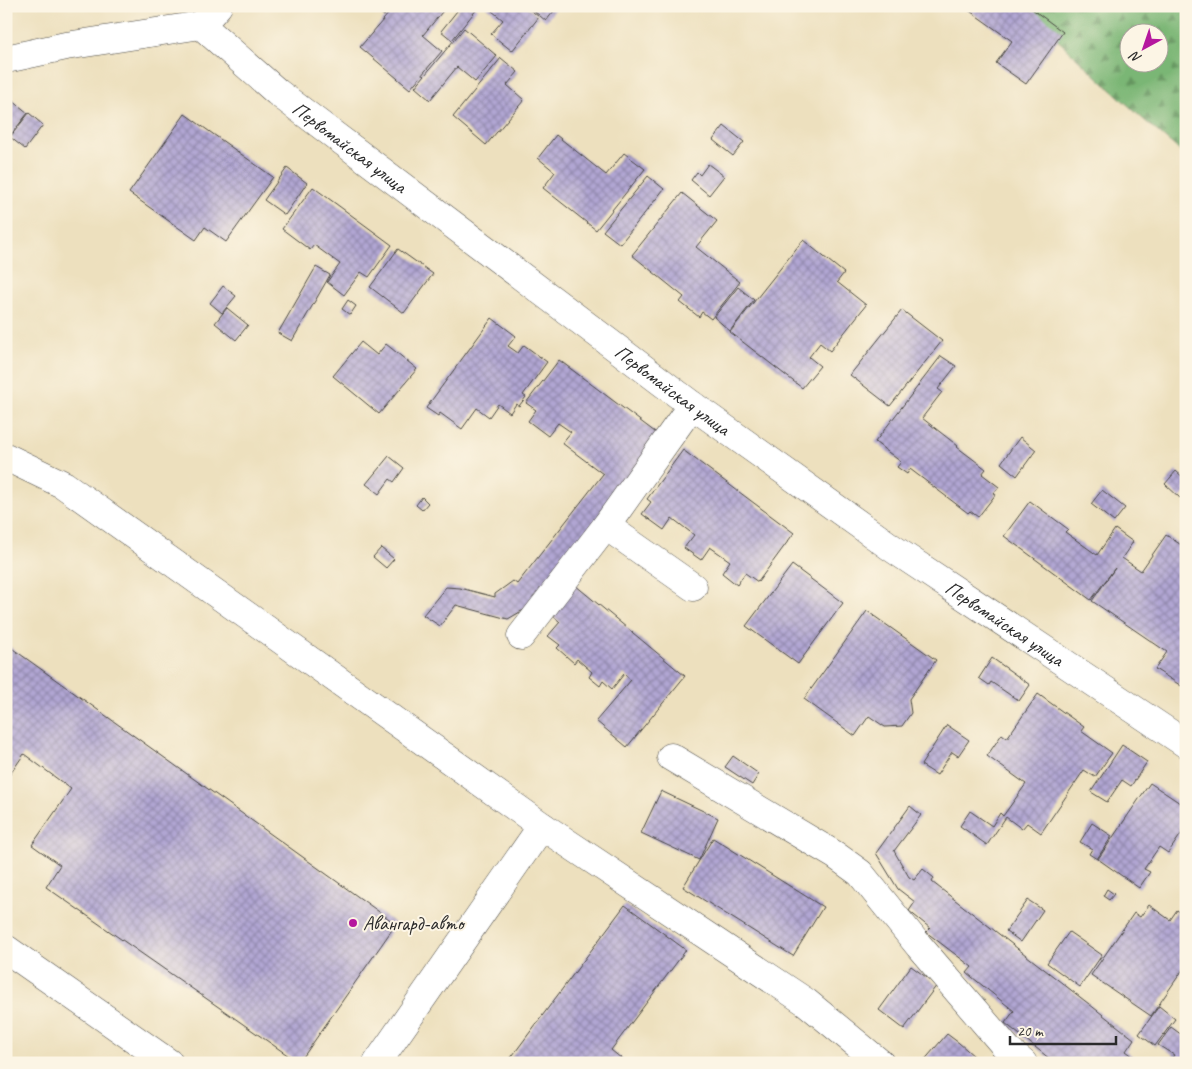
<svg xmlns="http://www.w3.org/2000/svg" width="1192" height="1069" viewBox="0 0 1192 1069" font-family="Caveat,sans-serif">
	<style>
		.forest { fill: url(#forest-firs); stroke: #527050; fill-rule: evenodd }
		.building { fill: url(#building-cross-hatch) }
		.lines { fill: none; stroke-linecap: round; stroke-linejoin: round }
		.minor-casing { stroke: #484641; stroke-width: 29 }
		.minor { stroke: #fff; stroke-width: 28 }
		.poi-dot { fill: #b5179e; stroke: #fcf5e5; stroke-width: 2 }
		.labels { text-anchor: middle; stroke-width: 4; stroke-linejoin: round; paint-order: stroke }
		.street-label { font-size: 20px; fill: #2b2b2b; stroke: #fcf5e5 }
		.poi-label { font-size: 20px; fill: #2b2b2b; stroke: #fcf5e5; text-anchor: start }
	</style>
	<defs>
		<pattern id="forest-firs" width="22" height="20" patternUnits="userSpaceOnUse" patternTransform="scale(1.25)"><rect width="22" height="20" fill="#7ab674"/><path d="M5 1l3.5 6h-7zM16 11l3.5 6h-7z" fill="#64945f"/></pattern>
		<pattern id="building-cross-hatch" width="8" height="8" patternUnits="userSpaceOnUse" patternTransform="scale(1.25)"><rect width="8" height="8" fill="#b1a6d3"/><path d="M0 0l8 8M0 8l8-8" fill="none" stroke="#9087ab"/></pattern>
	</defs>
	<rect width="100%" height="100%" fill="#fcf5e5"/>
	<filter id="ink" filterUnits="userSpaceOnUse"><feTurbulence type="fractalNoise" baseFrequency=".02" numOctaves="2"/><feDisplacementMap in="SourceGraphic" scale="10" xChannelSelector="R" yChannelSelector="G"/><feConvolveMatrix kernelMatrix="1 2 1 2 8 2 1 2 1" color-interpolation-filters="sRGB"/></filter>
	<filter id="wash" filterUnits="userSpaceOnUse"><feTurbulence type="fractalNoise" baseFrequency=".0096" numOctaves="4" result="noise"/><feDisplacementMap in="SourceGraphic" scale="20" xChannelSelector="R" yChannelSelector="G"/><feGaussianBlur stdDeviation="1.12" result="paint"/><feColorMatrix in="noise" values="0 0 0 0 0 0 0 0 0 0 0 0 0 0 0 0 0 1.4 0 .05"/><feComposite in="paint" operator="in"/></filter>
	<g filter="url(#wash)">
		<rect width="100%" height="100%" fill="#ede0be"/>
		<path class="forest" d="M 1021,6 L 1186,6 L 1186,156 L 1143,119 ZM 1130,32 L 1160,32 L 1160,62 L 1130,62 Z"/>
		<g id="blocks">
			<path class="building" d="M 372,6 L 393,6 L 384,16 Z
				M 395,6 L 447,6 L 423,35 L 442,51 L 410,89 L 360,47 Z
				M 461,6 L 474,6 L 477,9 L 452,40 L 441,31 Z
				M 486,6 L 526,6 L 539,17 L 512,51 L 491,34 L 503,20 Z
				M 528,6 L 558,6 L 546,21 Z
				M 969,6 L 1028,6 L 1063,32 L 1026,84 L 996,63 L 1012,41 L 967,9 Z
				M 464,28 L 497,56 L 475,82 L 457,67 L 430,100 L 415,87 Z
				M 501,58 L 518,72 L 507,85 L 524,100 L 486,145 L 453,117 Z
				M 13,101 L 28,113 L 9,137 L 6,135 L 6,110 Z
				M 29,113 L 43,125 L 25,149 L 10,137 Z
				M 185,114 L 273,177 L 226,242 L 205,227 L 196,240 L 129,193 Z
				M 724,126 L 744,142 L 733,156 L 713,140 Z
				M 556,135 L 606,175 L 624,153 L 645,169 L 596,230 L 543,188 L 555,172 L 538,158 Z
				M 708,164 L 724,176 L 709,195 L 691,180 L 697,172 L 700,175 Z
				M 287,168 L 307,183 L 285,215 L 264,200 Z
				M 648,176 L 664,189 L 620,244 L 603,231 Z
				M 313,187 L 392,245 L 369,277 L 361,272 L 344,295 L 327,282 L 340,264 L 314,245 L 310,250 L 282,229 Z
				M 682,193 L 717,221 L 696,247 L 740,282 L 711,319 L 702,312 L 699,317 L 680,302 L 684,297 L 632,255 Z
				M 803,240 L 844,273 L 837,282 L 866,305 L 830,351 L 820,343 L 809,357 L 820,366 L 802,388 L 730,332 Z
				M 398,249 L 433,274 L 404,313 L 370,287 Z
				M 316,267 L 330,275 L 292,341 L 278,333 Z
				M 223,286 L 236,296 L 222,313 L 210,303 Z
				M 738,287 L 754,300 L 730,331 L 714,317 Z
				M 348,300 L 356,306 L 350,315 L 342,309 Z
				M 227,308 L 248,325 L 236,340 L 215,323 Z
				M 902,310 L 942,341 L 890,406 L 850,375 Z
				M 492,318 L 516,336 L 508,346 L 518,353 L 524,345 L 547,362 L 523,395 L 526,397 L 519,406 L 516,404 L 510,413 L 498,404 L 489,417 L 477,408 L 462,429 L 440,413 L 438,416 L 426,408 Z
				M 361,342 L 377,355 L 386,344 L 417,369 L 379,414 L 333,376 Z
				M 941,356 L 956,366 L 938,389 L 942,392 L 922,418 L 958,446 L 957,447 L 986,469 L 982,474 L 999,487 L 994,493 L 996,494 L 978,517 L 970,511 L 968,513 L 910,469 L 907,474 L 897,467 L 901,462 L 875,442 Z
				M 559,360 L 663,438 L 539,601 L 508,619 L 456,605 L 440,626 L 423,615 L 446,587 L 460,588 L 495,597 L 495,594 L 513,581 L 517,584 L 603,474 L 562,443 L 571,432 L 558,423 L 548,436 L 528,421 L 536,410 L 526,403 Z
				M 1020,437 L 1036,450 L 1017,476 L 1001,463 Z
				M 683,450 L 794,533 L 758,582 L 745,573 L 737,585 L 722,573 L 730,561 L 710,547 L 701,560 L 684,548 L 694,535 L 672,518 L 664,530 L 642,514 L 651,502 L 647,499 Z
				M 389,456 L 404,468 L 394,482 L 390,479 L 379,494 L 366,484 Z
				M 1176,471 L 1186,480 L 1186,492 L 1180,498 L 1165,484 Z
				M 1102,490 L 1125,508 L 1114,522 L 1091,504 Z
				M 422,497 L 428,503 L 422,510 L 416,505 Z
				M 1030,501 L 1068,529 L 1065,532 L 1097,555 L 1115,529 L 1133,542 L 1122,558 L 1141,571 L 1166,535 L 1186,548 L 1186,689 L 1155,669 L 1167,652 L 1092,601 L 1115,568 L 1091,600 L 1004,536 Z
				M 381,548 L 394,559 L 386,568 L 373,557 Z
				M 792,565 L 843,603 L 798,664 L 746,626 Z
				M 575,585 L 685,676 L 627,747 L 596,721 L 631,680 L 624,674 L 612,689 L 603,681 L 600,686 L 589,677 L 592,672 L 577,659 L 574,663 L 557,648 L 560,645 L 548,636 L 560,622 L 551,614 Z
				M 867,611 L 936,660 L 909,699 L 911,713 L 902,726 L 885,727 L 869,716 L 855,736 L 804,699 Z
				M 6,644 L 396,924 L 299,1063 L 46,887 L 60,865 L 32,845 L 71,789 L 24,754 L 6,780 Z
				M 992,658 L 1030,685 L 1019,701 L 991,682 L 989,685 L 979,678 Z
				M 1038,694 L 1084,727 L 1081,731 L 1112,753 L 1095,777 L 1084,770 L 1041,833 L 1027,823 L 1022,829 L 1006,817 L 987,845 L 960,826 L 970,811 L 992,826 L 1000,813 L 1003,816 L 1026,784 L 987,756 L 1002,734 L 1007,738 Z
				M 947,725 L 969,740 L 958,756 L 952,752 L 937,775 L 921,765 Z
				M 1122,745 L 1147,762 L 1131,786 L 1122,780 L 1107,802 L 1091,792 Z
				M 733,756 L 759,774 L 752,785 L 725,767 Z
				M 1150,783 L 1186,807 L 1186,827 L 1168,853 L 1159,847 L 1144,869 L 1150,872 L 1139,888 L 1098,859 Z
				M 661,791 L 718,818 L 699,860 L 641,833 Z
				M 910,806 L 921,815 L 894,851 L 909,877 L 914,880 L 923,869 L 934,878 L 932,882 L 1134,1039 L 1126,1051 L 1142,1063 L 1055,1063 L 1005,1023 L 1014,1011 L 967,973 L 972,967 L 926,932 L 930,928 L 909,911 L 915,902 L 898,889 L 876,853 Z
				M 1092,823 L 1112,836 L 1097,859 L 1089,854 L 1092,849 L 1080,842 Z
				M 713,838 L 823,907 L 793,956 L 683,887 Z
				M 1107,889 L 1114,894 L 1109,900 L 1103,896 Z
				M 1028,900 L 1043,910 L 1021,942 L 1006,931 Z
				M 1186,903 L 1186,965 L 1151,1016 L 1091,975 L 1134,913 L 1140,917 L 1149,905 L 1170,920 L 1177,910 L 1180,912 Z
				M 625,905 L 686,950 L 611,1050 L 627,1063 L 507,1063 Z
				M 1069,932 L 1102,955 L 1080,987 L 1047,963 Z
				M 911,966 L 937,985 L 904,1029 L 879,1010 Z
				M 1159,1006 L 1175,1019 L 1155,1046 L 1139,1034 Z
				M 1171,1027 L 1186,1038 L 1186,1063 L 1169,1063 L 1174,1055 L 1158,1045 Z
				M 947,1034 L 959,1043 L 982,1063 L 922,1063 Z"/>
		</g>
	</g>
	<g filter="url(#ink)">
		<use href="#blocks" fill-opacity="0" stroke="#484641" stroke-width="1"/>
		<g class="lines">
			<g class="minor-casing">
				<g id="minor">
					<path id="s1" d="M 218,6 L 201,25 L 277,92 L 692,405 L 892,548 L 1186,744"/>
					<path d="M 6,59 L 66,46 L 201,25"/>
					<path d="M 6,457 L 64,485 L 542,826 L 806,1002 L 880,1063"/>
					<path d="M 606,526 L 693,587"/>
					<path d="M 521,636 L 606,526 L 692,405"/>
					<path d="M 671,757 L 835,855 L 860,873 L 919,946 L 1010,1052 L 1023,1063"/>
					<path d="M 6,949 L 169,1063"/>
					<path d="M 377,1063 L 542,826"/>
				</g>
			</g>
			<use href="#minor" class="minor"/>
		</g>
	</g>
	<circle class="poi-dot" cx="353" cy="923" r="5"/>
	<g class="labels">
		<g class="street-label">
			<text dy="7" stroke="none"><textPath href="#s1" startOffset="218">Первомайская улица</textPath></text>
			<text dy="7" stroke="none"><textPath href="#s1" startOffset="622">Первомайская улица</textPath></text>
			<text dy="7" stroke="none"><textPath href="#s1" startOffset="1028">Первомайская улица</textPath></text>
		</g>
		<g class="poi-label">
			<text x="363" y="930">Авангард-авто</text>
		</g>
	</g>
	<rect width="1192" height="1069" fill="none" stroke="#fcf5e5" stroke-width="25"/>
	<g transform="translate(1144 48) rotate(220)"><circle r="24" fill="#fcf5e5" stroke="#a8a49b"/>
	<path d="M0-4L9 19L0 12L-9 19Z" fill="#b5179e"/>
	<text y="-8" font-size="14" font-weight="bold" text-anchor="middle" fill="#2b2b2b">N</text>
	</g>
	<path d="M1010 1036v8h106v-8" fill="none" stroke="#2b2b2b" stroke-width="2.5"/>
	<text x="1017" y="1036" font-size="15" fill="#2b2b2b" stroke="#fcf5e5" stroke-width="4" paint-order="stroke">20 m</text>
</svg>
